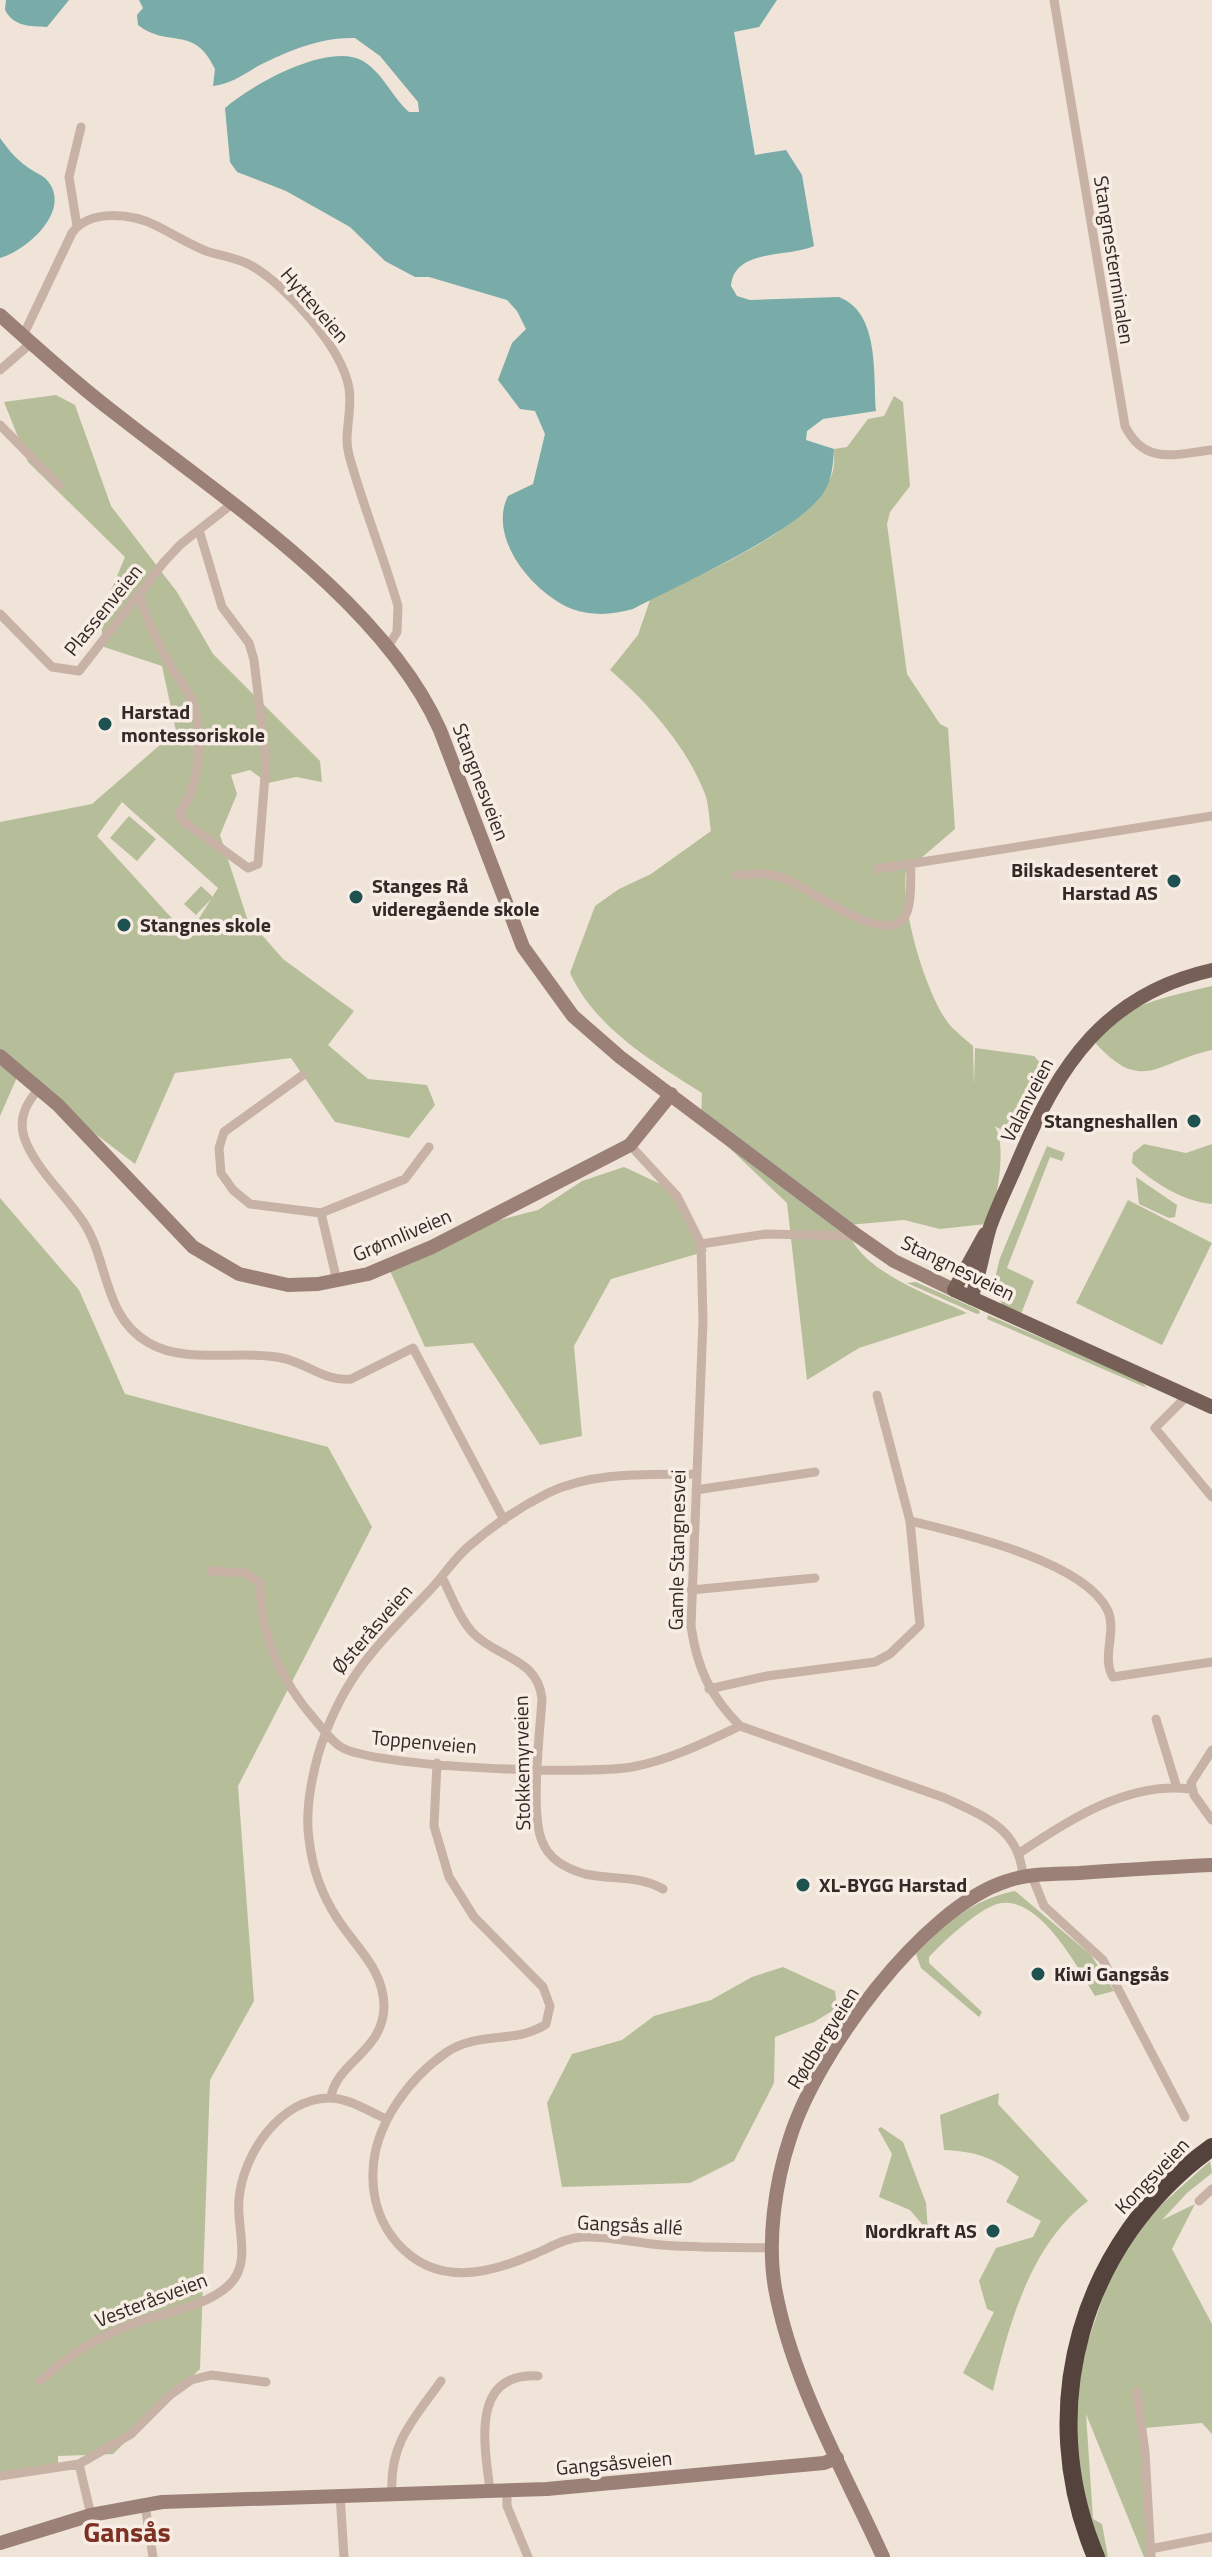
<svg xmlns="http://www.w3.org/2000/svg" width="1212" height="2557" viewBox="0 0 1212 2557" font-family="'Titillium Web',sans-serif">
	<style>
		.green { fill: #b5be99; fill-rule: evenodd }
		.water { fill: #79aba9 }
		.lines { fill: none; stroke-linecap: round; stroke-linejoin: round }
		.street { stroke: #c7b2a5; stroke-width: 9 }
		.secondary { stroke: #9a8077; stroke-width: 14 }
		.primary { stroke: #755f57; stroke-width: 14 }
		.highway { stroke: #54423d; stroke-width: 18 }
		.poi-dot { fill: #1e5251; stroke: #f8ede4; stroke-width: 3 }
		.labels { text-anchor: middle; stroke-width: 7; stroke-linejoin: round; paint-order: stroke }
		.street-label { font-size: 20px; fill: #332926; stroke: #f8ede4 }
		.poi-label { font-size: 20px; font-weight: bold; fill: #332926; stroke: #f8ede4; text-anchor: start }
		.district-label { font-size: 28px; font-weight: bold; fill: #7e3023; stroke: #f8ede4 }
	</style>
	<rect width="100%" height="100%" fill="#f0e3d8"/>
	<path class="green" d="M 56,395 L 75,405 L 111,506 L 177,592 L 213,654 L 320,761 L 322,782 L 296,777 L 268,783 L 250,770 L 231,775 L 237,794 L 220,835 L 247,918 L 283,959 L 354,1011 L 328,1045 L 368,1079 L 427,1085 L 435,1105 L 409,1138 L 335,1122 L 291,1058 L 175,1073 L 135,1164 L 18,1075 L 0,1116 L 0,822 L 92,804 L 176,731 L 162,666 L 104,647 L 100,617 L 125,557 L 28,462 L 4,402 ZM 122,802 L 218,888 L 188,936 L 97,836 Z
		M 894,396 L 903,402 L 910,486 L 890,512 L 887,524 L 907,674 L 940,724 L 948,728 L 955,829 L 906,871 C 901,909 924,987 946,1020 C 953,1030 964,1038 973,1046 L 974,1085 L 975,1048 L 1034,1056 L 1049,1073 L 1019,1138 L 994,1126 C 1008,1140 997,1209 986,1224 L 940,1229 L 904,1220 L 848,1225 C 850,1268 935,1297 967,1313 L 859,1348 L 807,1380 L 787,1203 L 701,1121 L 702,1093 C 652,1061 596,1029 570,973 L 595,906 L 619,889 L 651,874 L 711,831 C 709,819 709,805 705,794 C 686,745 648,703 610,670 L 638,635 L 650,600 C 703,572 810,531 832,474 C 835,466 834,456 834,449 L 847,447 L 868,419 L 884,416 Z
		M 129,816 L 156,839 L 137,861 L 110,838 Z
		M 201,886 L 213,897 L 196,915 L 184,904 Z
		M 1212,986 L 1212,1050 C 1155,1062 1142,1097 1091,1038 C 1124,1004 1167,997 1212,986 Z
		M 1144,1144 L 1186,1153 L 1212,1144 L 1212,1204 C 1182,1201 1154,1183 1132,1163 L 1133,1153 Z
		M 1047,1146 L 1065,1153 L 1062,1161 L 1050,1157 L 1007,1268 L 1034,1281 L 1021,1314 L 1002,1305 L 994,1282 L 1000,1258 Z
		M 624,1167 L 667,1187 L 707,1251 L 611,1279 L 574,1346 L 582,1436 L 540,1445 L 473,1343 L 425,1347 L 390,1271 L 496,1221 L 538,1210 L 582,1181 Z
		M 1136,1177 L 1177,1205 L 1175,1217 L 1169,1218 L 1139,1204 Z
		M 0,1198 L 79,1290 L 125,1394 L 328,1447 L 372,1527 L 238,1786 L 254,2001 L 210,2080 L 200,2369 L 113,2454 L 58,2456 L 58,2464 L 0,2472 Z
		M 1128,1200 L 1212,1243 L 1162,1345 L 1076,1303 Z
		M 916,1282 L 979,1310 L 980,1313 L 977,1314 L 907,1283 Z
		M 988,1315 L 1139,1380 L 1147,1388 L 987,1319 Z
		M 1015,1891 L 1091,1955 L 1114,1991 L 1095,1996 C 1078,1968 1038,1892 997,1904 C 977,1910 943,1942 929,1957 L 929,1963 L 982,2012 L 979,2017 L 921,1968 L 916,1954 C 945,1924 973,1899 1015,1891 Z
		M 783,1967 L 835,1991 L 837,2008 L 814,2022 L 775,2037 L 774,2083 L 734,2161 L 690,2183 L 562,2187 L 547,2103 L 572,2054 L 622,2040 L 654,2016 L 711,2000 L 752,1977 Z
		M 999,2093 L 998,2104 L 1088,2201 C 1031,2244 1009,2323 993,2391 L 963,2373 L 994,2312 L 987,2309 L 979,2281 L 996,2248 L 1033,2237 L 1041,2221 L 1006,2202 L 1019,2177 C 995,2158 974,2151 944,2150 L 940,2115 Z
		M 881,2127 L 903,2142 L 926,2203 L 928,2231 L 910,2210 L 879,2197 L 892,2154 L 878,2129 Z
		M 1210,2161 L 1212,2173 L 1187,2193 L 1162,2220 L 1195,2204 L 1172,2249 L 1212,2324 L 1212,2434 L 1202,2423 L 1144,2428 L 1149,2557 L 1144,2557 L 1086,2414 L 1093,2519 L 1102,2524 L 1108,2557 L 1098,2557 L 1077,2480 L 1077,2373 L 1113,2268 L 1152,2213 Z"/>
	<path class="water" d="M 6,0 L 69,0 L 47,27 C 30,26 14,27 5,10 Z
		M 139,0 L 777,0 L 759,27 L 734,32 L 755,155 L 786,150 L 802,175 L 814,246 C 787,258 734,248 731,286 L 737,296 L 750,300 L 839,297 C 880,313 873,374 876,411 L 823,419 L 807,431 L 806,440 L 834,449 C 833,466 832,481 822,495 C 790,536 681,584 633,609 C 612,615 592,616 572,609 C 533,593 487,538 508,496 L 533,484 L 545,434 L 535,411 L 520,409 L 498,380 L 512,343 L 526,329 L 517,311 L 507,300 L 429,277 L 415,277 L 385,261 L 350,227 L 286,191 L 237,172 L 230,162 L 225,108 C 251,85 329,41 363,61 C 383,73 392,97 409,112 L 419,112 L 418,102 L 380,56 L 355,38 C 321,37 288,51 258,66 C 243,75 230,84 213,86 L 215,69 C 194,24 169,49 138,25 L 137,15 L 143,8 Z
		M 0,138 C 7,148 16,159 26,166 C 34,173 44,174 50,184 C 69,214 25,251 0,258 Z"/>
	<g class="lines">
		<path class="street" d="M 1054,0 L 1125,426 C 1145,466 1175,454 1212,450
			M 77,226 L 69,177 L 81,127
			M 23,336 L 72,233 C 90,208 133,214 157,226 C 173,234 189,244 206,251 C 221,256 239,258 252,266 C 287,286 342,348 349,388 C 353,410 343,434 349,455 C 363,506 383,555 398,606 L 397,632 L 389,645
			M 0,370 L 30,344
			M 0,425 L 59,485
			M 140,596 C 147,620 157,642 170,664 C 176,676 187,688 192,701 C 204,733 200,787 179,813 L 182,820 L 248,868 L 258,864 L 266,763 L 254,660 L 249,643 L 222,607 L 199,530
			M 0,614 L 52,667 L 79,671 L 164,562 L 181,544 L 232,504
			M 877,869 L 1212,816
			M 736,875 C 753,874 769,872 785,879 C 810,888 882,945 903,919 C 913,907 910,879 911,864
			M 303,1075 L 224,1132 L 219,1148 L 221,1173 L 233,1190 L 250,1204 L 321,1213 L 405,1179 L 429,1147
			M 39,1088 C 27,1103 18,1117 24,1137 C 35,1169 66,1195 84,1223 C 109,1262 103,1317 149,1343 C 187,1365 241,1349 282,1358 C 307,1363 325,1382 351,1379 L 413,1348 L 504,1520
			M 630,1145 L 677,1196 L 701,1244 L 703,1321 L 691,1626 C 697,1668 710,1696 740,1726 L 945,1798 C 984,1816 1020,1829 1023,1877
			M 321,1213 L 337,1281
			M 701,1244 L 766,1234 L 858,1236
			M 1187,1396 L 1155,1428 L 1212,1497
			M 696,1490 L 815,1472
			M 910,1521 C 960,1533 1085,1561 1108,1611 C 1117,1632 1101,1657 1113,1677 L 1212,1662
			M 211,1571 L 246,1573 L 260,1583 C 261,1637 280,1680 316,1721 C 324,1730 331,1741 341,1747 C 376,1768 587,1775 632,1767 C 670,1760 706,1742 740,1726
			M 442,1577 C 451,1595 459,1618 473,1633 C 497,1658 538,1658 542,1699 C 540,1732 530,1813 542,1841 C 549,1860 567,1869 585,1874 C 612,1880 638,1875 663,1889
			M 691,1590 L 815,1578
			M 709,1689 L 767,1676 L 875,1662 L 890,1654 L 920,1625 L 910,1521 L 877,1395
			M 1156,1719 L 1177,1788
			M 1212,1750 L 1191,1783 L 1194,1795 L 1212,1820
			M 437,1763 L 434,1826 L 449,1877 L 474,1917 L 543,1987 L 550,2006 L 546,2024 C 518,2044 477,2031 447,2052 C 409,2078 374,2125 373,2172 C 372,2198 380,2224 398,2244 C 436,2286 486,2275 532,2255 C 550,2248 564,2238 583,2237 C 609,2236 636,2243 662,2245 C 699,2248 735,2247 772,2248
			M 1021,1852 C 1070,1819 1129,1781 1191,1789
			M 1032,1876 L 1044,1906 L 1103,1960 L 1185,2117
			M 331,2098 C 335,2063 383,2052 384,2007 C 384,1969 356,1948 337,1918 C 322,1895 312,1867 309,1839 C 305,1812 311,1781 318,1755 C 342,1676 377,1646 432,1588 C 444,1575 454,1559 468,1547 C 491,1527 520,1507 548,1493 C 594,1471 647,1475 697,1474
			M 1199,2201 L 1212,2189
			M 40,2381 C 71,2353 98,2337 138,2322 C 167,2312 204,2307 228,2286 C 253,2264 236,2228 239,2199 C 243,2154 280,2099 329,2098 C 349,2098 368,2111 386,2119
			M 1137,2392 L 1145,2452 L 1151,2557
			M 79,2464 L 131,2434 L 170,2395 L 191,2380 L 211,2375 L 266,2382
			M 0,2476 L 79,2464 L 91,2515
			M 507,2490 L 507,2506 L 528,2557
			M 490,2491 C 485,2447 469,2372 538,2376
			M 392,2493 C 389,2443 414,2419 441,2381
			M 340,2494 L 344,2557
			M 145,2505 L 153,2557
			M 1150,2549 L 1212,2537"/>
		<path class="secondary" d="M 0,315 C 38,349 75,383 116,414 C 224,499 384,603 440,730 L 523,947 L 573,1016 L 620,1057 L 858,1236 L 894,1261 L 954,1290
			M 0,1056 L 58,1105 L 193,1247 L 239,1274 L 288,1285 L 318,1284 L 368,1274 L 432,1247 L 630,1145 L 671,1094
			M 0,2543 L 91,2515 L 162,2502 L 547,2489 L 824,2463 L 837,2458
			M 883,2557 C 844,2471 792,2382 775,2288 C 767,2241 775,2183 790,2138 C 816,2054 922,1908 1007,1881 C 1029,1873 1056,1874 1079,1873 C 1123,1870 1168,1867 1212,1865"/>
		<path class="primary" d="M 985,1234 L 954,1290 L 1212,1407
			M 971,1298 C 980,1275 983,1250 990,1227 C 998,1204 1010,1181 1019,1159 C 1059,1065 1105,994 1212,970"/>
		<path class="highway" d="M 1096,2557 C 1033,2409 1081,2241 1212,2147"/>
	</g>
	<g class="poi-dot">
		<circle cx="105" cy="724" r="8"/>
		<circle cx="1174" cy="881" r="8"/>
		<circle cx="356" cy="897" r="8"/>
		<circle cx="124" cy="925" r="8"/>
		<circle cx="1194" cy="1121" r="8"/>
		<circle cx="803" cy="1885" r="8"/>
		<circle cx="1038" cy="1974" r="8"/>
		<circle cx="993" cy="2231" r="8"/>
	</g>
	<g class="labels">
		<g class="street-label">
			<text transform="translate(1114 260) rotate(81)" y="7">Stangnesterminalen</text>
			<text transform="translate(315 305) rotate(49)" y="7">Hytteveien</text>
			<text transform="translate(103 610) rotate(-51)" y="7">Plassenveien</text>
			<text transform="translate(481 782) rotate(69)" y="7">Stangnesveien</text>
			<text transform="translate(1027 1100) rotate(-63)" y="7">Valanveien</text>
			<text transform="translate(402 1235) rotate(-23)" y="7">Grønnliveien</text>
			<text transform="translate(958 1268) rotate(26)" y="7">Stangnesveien</text>
			<text transform="translate(677 1550) rotate(-89)" y="7">Gamle Stangnesvei</text>
			<text transform="translate(372 1629) rotate(-49)" y="7">Østeråsveien</text>
			<text transform="translate(424 1742) rotate(5)" y="7">Toppenveien</text>
			<text transform="translate(522 1763) rotate(-91)" y="7">Stokkemyrveien</text>
			<text transform="translate(823 2038) rotate(-58)" y="7">Rødbergveien</text>
			<text transform="translate(1152 2176) rotate(-46)" y="7">Kongsveien</text>
			<text transform="translate(630 2225) rotate(3)" y="7">Gangsås allé</text>
			<text transform="translate(151 2300) rotate(-21)" y="7">Vesteråsveien</text>
			<text transform="translate(614 2463) rotate(-5)" y="7">Gangsåsveien</text>
		</g>
		<g class="poi-label">
			<text x="121" y="719">Harstad<tspan x="121" dy="23">montessoriskole</tspan></text>
			<text x="1158" y="877" text-anchor="end">Bilskadesenteret<tspan x="1158" dy="23">Harstad AS</tspan></text>
			<text x="372" y="893">Stanges Rå<tspan x="372" dy="23">videregående skole</tspan></text>
			<text x="140" y="932">Stangnes skole</text>
			<text x="1178" y="1128" text-anchor="end">Stangneshallen</text>
			<text x="819" y="1892">XL-BYGG Harstad</text>
			<text x="1054" y="1981">Kiwi Gangsås</text>
			<text x="977" y="2238" text-anchor="end">Nordkraft AS</text>
		</g>
		<g class="district-label">
			<text x="127" y="2542">Gansås</text>
		</g>
	</g>
</svg>
